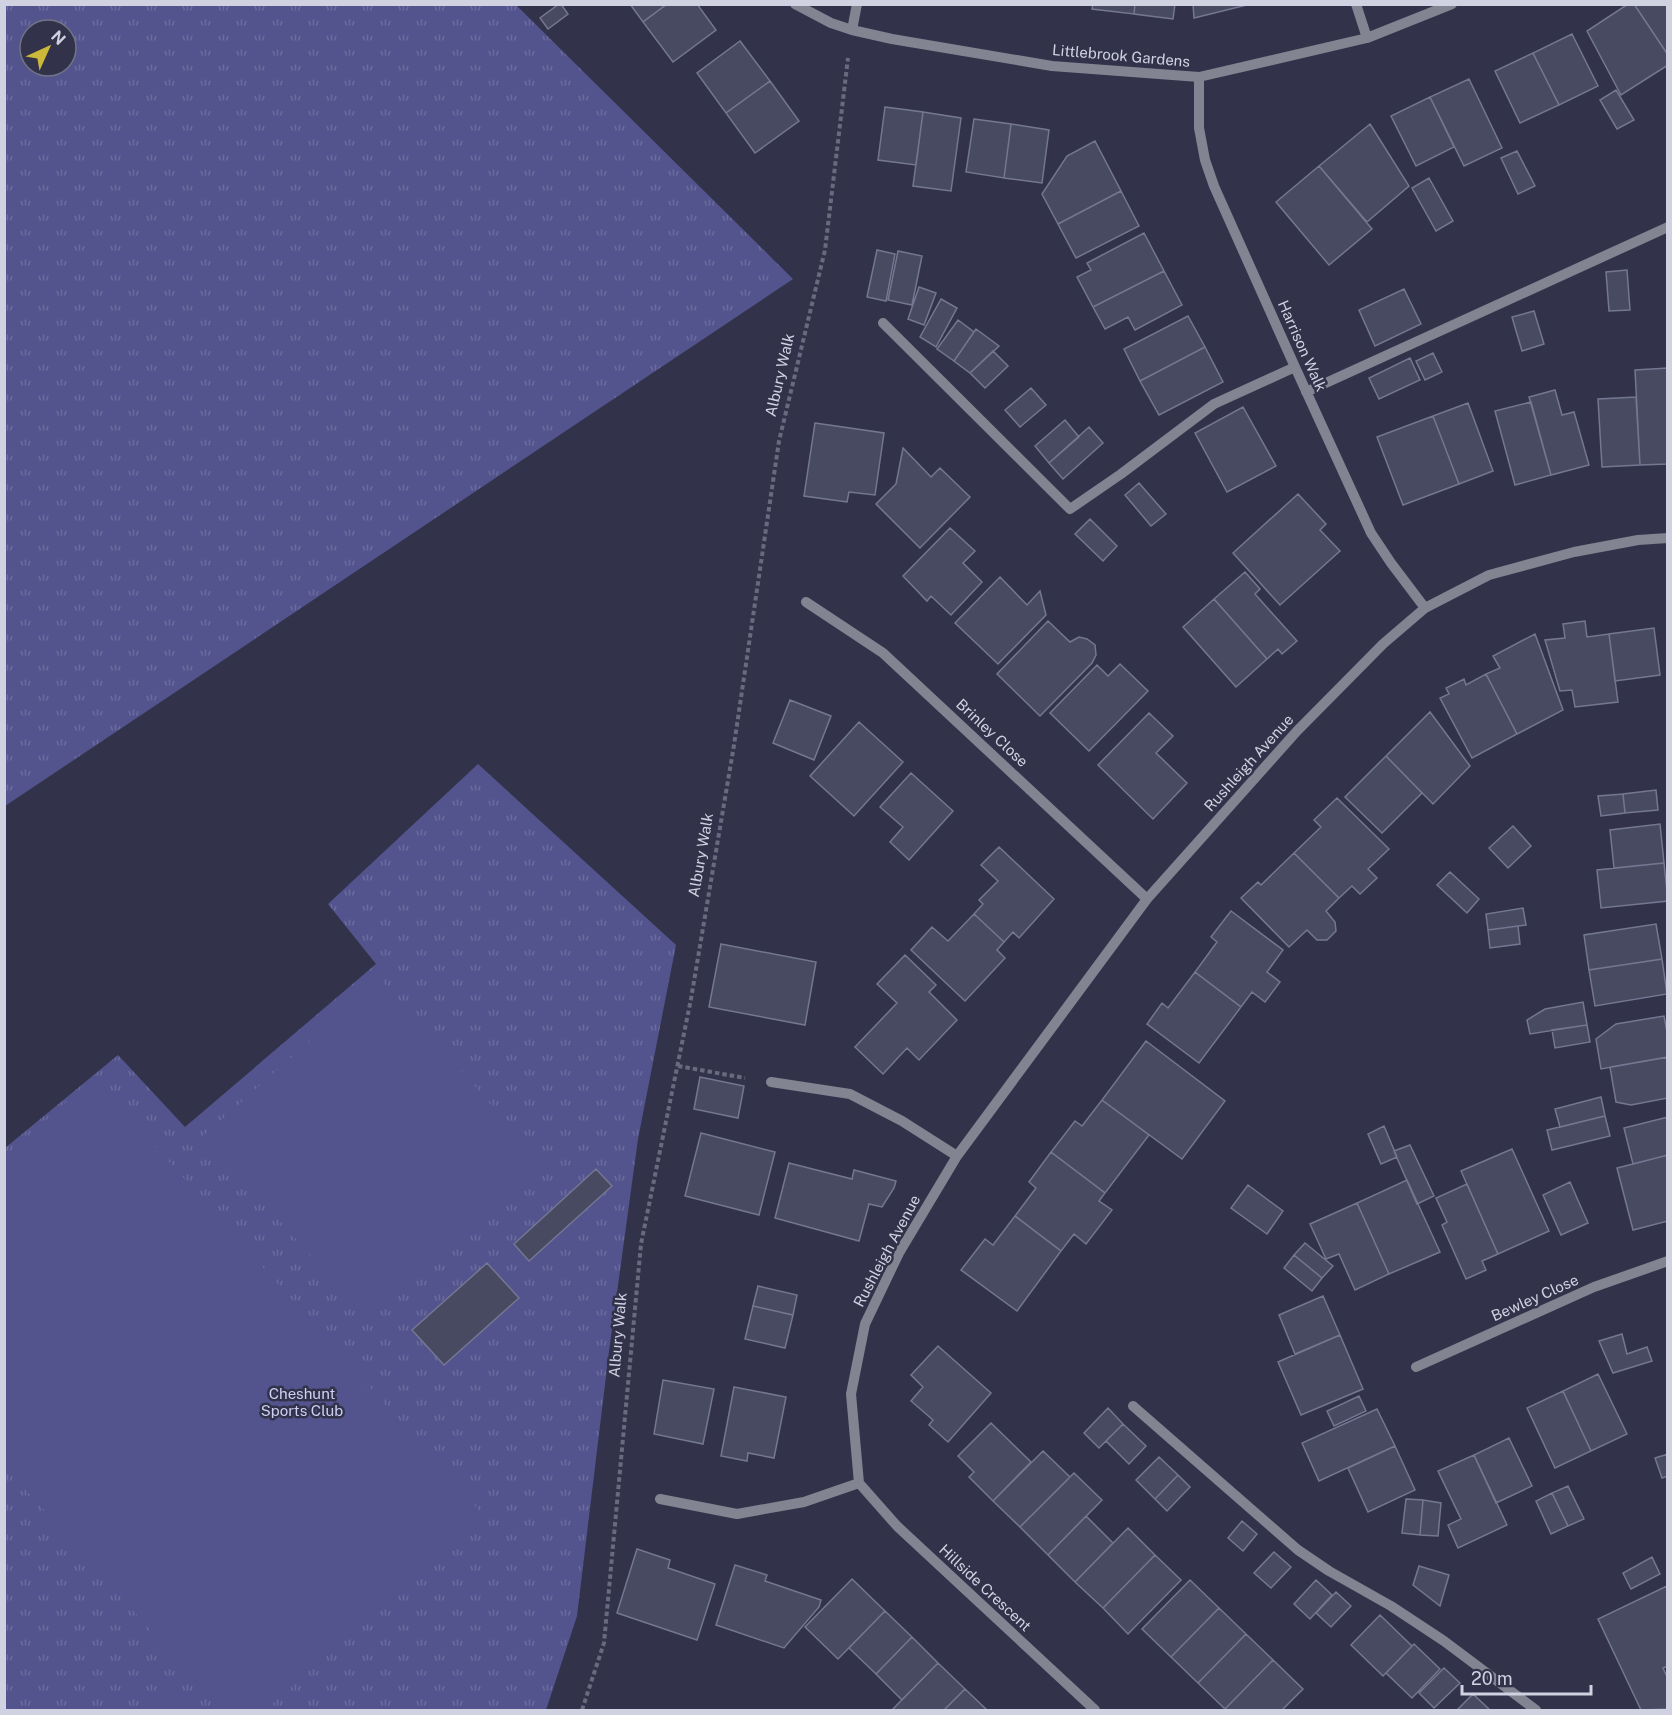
<svg xmlns="http://www.w3.org/2000/svg" width="1672" height="1715" viewBox="0 0 1672 1715" font-family="'Public Sans',sans-serif">
	<style>
		.grass { fill: url(#grass-tufts); fill-rule: evenodd }
		.pitch { fill: #53548d }
		.building { fill: #484a62; stroke: #757792; stroke-width: 1.5 }
		.lines { fill: none; stroke-linecap: round; stroke-linejoin: round }
		.path { stroke: #696a7e; stroke-width: 4; stroke-dasharray: 4.5 3; stroke-linecap: butt }
		.minor { stroke: #838491; stroke-width: 10 }
		.labels { text-anchor: middle; stroke-width: 5; stroke-linejoin: round; paint-order: stroke }
		.street-label { font-size: 15px; fill: #d0d2e1; stroke: #32334a }
		.park-label { font-size: 15px; fill: #ccd0f4; stroke: #32334a }
	</style>
	<defs>
		<pattern id="grass-tufts" width="24" height="20" patternUnits="userSpaceOnUse" patternTransform="scale(1.5)"><rect width="24" height="20" fill="#53548d"/><path d="M3 7l-1-3M5 7V3M7 7l1-3M15 17l-1-3M17 17v-4M19 17l1-3" fill="none" stroke="#6b6c9d"/></pattern>
	</defs>
	<rect width="100%" height="100%" fill="#32334a"/>
	<path class="grass" d="M 5,4 L 516,5 L 793,279 L 5,806 ZM 30,30 L 66,30 L 66,66 L 30,66 Z
		M 478,764 L 676,945 L 638,1139 L 609,1351 L 577,1616 L 546,1710 L 5,1710 L 5,1148 L 118,1055 L 185,1127 L 376,964 L 328,904 Z"/>
	<path class="pitch" d="M 380,979 L 541,1161 L 365,1317 L 204,1135 Z
		M 94,1077 L 484,1516 L 265,1710 L 221,1710 L 5,1466 L 5,1157 Z
		M 174,1687 L 197,1710 L 150,1710 Z"/>
	<path class="building" d="M 559,4 L 561,4 L 568,14 L 548,29 L 540,18 Z
		M 630,4 L 667,4 L 643,22 Z
		M 667,4 L 697,4 L 716,30 L 673,62 L 643,22 Z
		M 1093,4 L 1135,4 L 1134,14 L 1092,9 Z
		M 1135,4 L 1175,4 L 1173,19 L 1134,14 Z
		M 1193,4 L 1247,4 L 1247,5 L 1194,18 Z
		M 1628,4 L 1634,4 L 1668,55 L 1668,65 L 1621,95 L 1587,31 Z
		M 1634,4 L 1668,4 L 1668,55 Z
		M 1572,34 L 1598,86 L 1559,105 L 1533,53 Z
		M 740,41 L 770,81 L 726,113 L 697,73 Z
		M 1533,53 L 1559,105 L 1520,123 L 1495,71 Z
		M 1469,79 L 1502,148 L 1464,166 L 1430,97 Z
		M 770,81 L 799,121 L 755,153 L 726,113 Z
		M 1616,90 L 1634,120 L 1617,129 L 1600,100 Z
		M 1430,97 L 1454,147 L 1416,166 L 1391,116 Z
		M 885,107 L 923,112 L 916,165 L 878,160 Z
		M 923,112 L 961,118 L 951,191 L 913,186 Z
		M 974,119 L 1011,124 L 1004,178 L 966,172 Z
		M 1011,124 L 1049,130 L 1042,183 L 1004,178 Z
		M 1370,124 L 1409,186 L 1367,222 L 1319,166 Z
		M 1095,141 L 1121,191 L 1058,224 L 1042,194 L 1067,156 Z
		M 1517,151 L 1535,186 L 1518,194 L 1501,158 Z
		M 1319,166 L 1372,229 L 1329,265 L 1276,202 Z
		M 1429,178 L 1453,221 L 1436,231 L 1412,188 Z
		M 1121,191 L 1139,226 L 1076,258 L 1058,224 Z
		M 1144,233 L 1164,271 L 1093,307 L 1077,277 L 1091,270 L 1087,263 Z
		M 877,250 L 895,254 L 886,301 L 867,297 Z
		M 898,251 L 922,256 L 912,305 L 888,300 Z
		M 1627,270 L 1630,310 L 1609,311 L 1606,272 Z
		M 1164,271 L 1182,305 L 1135,330 L 1128,317 L 1105,329 L 1093,307 Z
		M 919,287 L 936,293 L 924,325 L 908,319 Z
		M 1404,289 L 1421,324 L 1375,346 L 1359,310 Z
		M 941,299 L 957,308 L 936,347 L 920,337 Z
		M 1534,311 L 1544,344 L 1522,351 L 1512,317 Z
		M 1188,316 L 1205,347 L 1140,381 L 1124,349 Z
		M 958,320 L 974,332 L 954,361 L 937,349 Z
		M 976,329 L 999,346 L 970,373 L 954,361 Z
		M 1205,347 L 1223,382 L 1159,415 L 1140,381 Z
		M 993,351 L 1008,366 L 985,388 L 970,373 Z
		M 1433,353 L 1442,372 L 1425,380 L 1416,361 Z
		M 1410,358 L 1420,380 L 1379,399 L 1369,378 Z
		M 1668,368 L 1668,464 L 1640,465 L 1635,370 Z
		M 1031,388 L 1046,405 L 1020,427 L 1005,410 Z
		M 1555,390 L 1562,415 L 1574,412 L 1589,465 L 1551,475 L 1529,397 Z
		M 1636,397 L 1640,465 L 1602,467 L 1598,399 Z
		M 1531,402 L 1551,475 L 1515,485 L 1495,411 Z
		M 1468,403 L 1493,471 L 1459,484 L 1433,416 Z
		M 1243,407 L 1276,466 L 1227,492 L 1195,433 Z
		M 1433,416 L 1459,484 L 1403,505 L 1377,437 Z
		M 1065,420 L 1079,437 L 1049,463 L 1035,446 Z
		M 815,423 L 884,433 L 875,495 L 849,492 L 847,502 L 804,496 Z
		M 1089,427 L 1103,443 L 1063,479 L 1049,463 Z
		M 903,448 L 931,477 L 940,468 L 970,497 L 920,548 L 876,504 L 896,484 Z
		M 1139,483 L 1166,514 L 1151,526 L 1125,495 Z
		M 1298,494 L 1326,524 L 1320,530 L 1340,551 L 1280,605 L 1233,553 Z
		M 1090,519 L 1117,546 L 1103,561 L 1075,534 Z
		M 950,528 L 975,551 L 963,563 L 982,582 L 951,615 L 931,596 L 927,601 L 903,576 Z
		M 1245,572 L 1260,589 L 1255,594 L 1297,641 L 1282,654 L 1278,649 L 1267,659 L 1214,599 Z
		M 1000,577 L 1027,605 L 1040,591 L 1046,615 L 998,664 L 955,623 Z
		M 1214,599 L 1267,659 L 1236,687 L 1183,627 Z
		M 1048,621 L 1070,642 L 1079,637 L 1087,639 L 1095,645 L 1096,655 L 1092,663 L 1040,716 L 997,674 Z
		M 1585,621 L 1587,637 L 1609,634 L 1618,702 L 1575,707 L 1572,690 L 1560,691 L 1545,640 L 1565,638 L 1563,624 Z
		M 1654,628 L 1660,675 L 1615,681 L 1609,634 Z
		M 1535,634 L 1563,710 L 1517,734 L 1486,674 L 1500,668 L 1493,656 Z
		M 1120,664 L 1148,691 L 1089,751 L 1050,713 L 1097,665 L 1108,676 Z
		M 1486,674 L 1517,734 L 1472,758 L 1440,698 L 1449,694 L 1446,688 L 1464,679 L 1466,685 Z
		M 790,700 L 831,716 L 814,760 L 773,743 Z
		M 1430,712 L 1470,766 L 1433,804 L 1386,756 Z
		M 1149,713 L 1173,736 L 1156,753 L 1187,783 L 1153,819 L 1098,765 Z
		M 859,722 L 903,762 L 854,816 L 810,776 Z
		M 1386,756 L 1422,793 L 1382,833 L 1345,797 Z
		M 911,773 L 953,811 L 909,860 L 890,842 L 903,827 L 880,807 Z
		M 1656,790 L 1658,810 L 1625,813 L 1623,794 Z
		M 1623,794 L 1625,813 L 1601,816 L 1598,796 Z
		M 1337,798 L 1389,849 L 1368,869 L 1377,878 L 1360,894 L 1352,886 L 1339,898 L 1294,853 L 1321,827 L 1314,820 Z
		M 1660,824 L 1664,863 L 1614,868 L 1610,830 Z
		M 1513,826 L 1531,846 L 1508,868 L 1489,848 Z
		M 999,847 L 1054,899 L 1019,938 L 1013,932 L 1004,942 L 974,914 L 983,904 L 979,900 L 998,881 L 981,865 Z
		M 1294,853 L 1339,898 L 1326,911 L 1335,922 L 1336,931 L 1327,940 L 1317,940 L 1307,930 L 1289,947 L 1241,898 L 1258,882 L 1261,885 Z
		M 1664,863 L 1668,901 L 1601,908 L 1597,870 Z
		M 1450,872 L 1479,899 L 1467,913 L 1437,885 Z
		M 1523,908 L 1526,925 L 1488,930 L 1486,914 Z
		M 1231,911 L 1283,950 L 1267,972 L 1280,982 L 1265,1002 L 1252,992 L 1241,1007 L 1195,972 L 1217,942 L 1211,937 Z
		M 974,914 L 1004,942 L 997,950 L 1005,958 L 965,1001 L 911,950 L 932,927 L 948,941 Z
		M 1656,924 L 1662,959 L 1589,970 L 1584,935 Z
		M 1518,926 L 1520,944 L 1490,948 L 1488,930 Z
		M 721,944 L 816,962 L 805,1025 L 709,1007 Z
		M 905,955 L 936,985 L 929,992 L 957,1020 L 919,1060 L 907,1048 L 883,1074 L 855,1047 L 897,1003 L 877,984 Z
		M 1662,959 L 1667,994 L 1595,1006 L 1589,970 Z
		M 1195,972 L 1241,1007 L 1199,1063 L 1147,1024 L 1162,1003 L 1168,1008 Z
		M 1583,1002 L 1587,1025 L 1530,1034 L 1527,1020 L 1545,1009 Z
		M 1664,1016 L 1668,1037 L 1668,1057 L 1601,1069 L 1596,1039 L 1616,1024 Z
		M 1587,1025 L 1590,1042 L 1555,1048 L 1552,1030 Z
		M 1146,1041 L 1225,1101 L 1182,1159 L 1102,1100 Z
		M 1668,1057 L 1668,1098 L 1631,1105 L 1616,1102 L 1610,1067 Z
		M 700,1077 L 744,1086 L 738,1118 L 694,1109 Z
		M 1601,1097 L 1605,1116 L 1560,1127 L 1555,1109 Z
		M 1102,1100 L 1149,1135 L 1105,1193 L 1051,1152 L 1075,1121 L 1082,1126 Z
		M 1605,1116 L 1610,1136 L 1552,1150 L 1547,1130 Z
		M 1668,1117 L 1668,1155 L 1633,1164 L 1624,1128 Z
		M 1384,1126 L 1397,1157 L 1381,1164 L 1368,1134 Z
		M 701,1133 L 775,1152 L 759,1215 L 685,1196 Z
		M 1410,1145 L 1434,1196 L 1417,1204 L 1394,1151 Z
		M 1512,1149 L 1549,1231 L 1498,1254 L 1461,1171 Z
		M 1051,1152 L 1105,1193 L 1099,1201 L 1112,1210 L 1086,1244 L 1074,1234 L 1061,1251 L 1015,1216 L 1036,1188 L 1029,1182 Z
		M 1668,1155 L 1668,1221 L 1633,1230 L 1617,1168 Z
		M 789,1163 L 852,1179 L 854,1170 L 896,1181 L 894,1188 L 882,1207 L 869,1204 L 859,1241 L 775,1218 Z
		M 596,1169 L 612,1186 L 529,1261 L 514,1244 Z
		M 1407,1180 L 1440,1252 L 1389,1274 L 1357,1203 Z
		M 1570,1182 L 1588,1223 L 1561,1235 L 1543,1195 Z
		M 1467,1184 L 1498,1254 L 1482,1261 L 1486,1270 L 1466,1279 L 1442,1225 L 1447,1222 L 1436,1198 Z
		M 1248,1185 L 1283,1211 L 1267,1234 L 1231,1208 Z
		M 1357,1203 L 1389,1274 L 1355,1290 L 1339,1254 L 1326,1259 L 1310,1224 Z
		M 1015,1216 L 1061,1251 L 1017,1311 L 961,1270 L 985,1239 L 993,1245 Z
		M 1305,1243 L 1333,1266 L 1322,1278 L 1294,1255 Z
		M 1294,1255 L 1322,1278 L 1312,1291 L 1284,1268 Z
		M 487,1263 L 519,1298 L 444,1365 L 412,1330 Z
		M 758,1286 L 797,1295 L 793,1315 L 753,1306 Z
		M 1323,1296 L 1340,1335 L 1295,1354 L 1279,1315 Z
		M 753,1306 L 793,1315 L 785,1348 L 745,1339 Z
		M 1622,1334 L 1627,1354 L 1647,1347 L 1652,1361 L 1613,1373 L 1599,1341 Z
		M 1340,1335 L 1363,1389 L 1301,1415 L 1278,1362 Z
		M 938,1346 L 991,1393 L 948,1442 L 929,1425 L 933,1420 L 911,1401 L 923,1387 L 911,1375 Z
		M 1598,1374 L 1627,1434 L 1591,1451 L 1563,1391 Z
		M 663,1380 L 714,1389 L 703,1444 L 654,1434 Z
		M 734,1387 L 786,1397 L 774,1458 L 748,1453 L 747,1461 L 721,1456 Z
		M 1563,1391 L 1591,1451 L 1555,1468 L 1527,1408 Z
		M 1359,1396 L 1366,1411 L 1334,1426 L 1327,1411 Z
		M 1108,1408 L 1123,1424 L 1099,1448 L 1084,1433 Z
		M 1377,1409 L 1395,1446 L 1319,1481 L 1302,1443 Z
		M 991,1423 L 1031,1462 L 993,1501 L 969,1477 L 974,1472 L 958,1456 Z
		M 1123,1424 L 1146,1446 L 1129,1464 L 1106,1441 Z
		M 1509,1438 L 1532,1486 L 1496,1503 L 1474,1455 Z
		M 1395,1446 L 1415,1490 L 1368,1512 L 1348,1468 Z
		M 1043,1451 L 1070,1477 L 1020,1527 L 993,1501 Z
		M 1668,1454 L 1668,1476 L 1662,1478 L 1655,1458 Z
		M 1474,1455 L 1507,1525 L 1458,1548 L 1448,1525 L 1461,1519 L 1438,1471 Z
		M 1159,1457 L 1178,1475 L 1155,1499 L 1136,1480 Z
		M 1074,1473 L 1102,1500 L 1048,1555 L 1020,1527 Z
		M 1178,1475 L 1190,1487 L 1167,1511 L 1155,1499 Z
		M 1568,1486 L 1584,1519 L 1568,1526 L 1552,1493 Z
		M 1552,1493 L 1568,1526 L 1551,1534 L 1536,1501 Z
		M 1406,1499 L 1423,1500 L 1420,1535 L 1402,1533 Z
		M 1423,1500 L 1441,1503 L 1438,1536 L 1420,1535 Z
		M 1086,1516 L 1113,1543 L 1075,1582 L 1048,1555 Z
		M 1242,1521 L 1257,1534 L 1243,1551 L 1228,1538 Z
		M 1128,1528 L 1155,1555 L 1103,1608 L 1075,1582 Z
		M 637,1549 L 670,1560 L 668,1568 L 715,1584 L 697,1640 L 617,1613 Z
		M 1274,1552 L 1291,1567 L 1271,1588 L 1254,1573 Z
		M 1155,1555 L 1181,1580 L 1128,1634 L 1103,1608 Z
		M 1652,1557 L 1660,1574 L 1631,1589 L 1623,1573 Z
		M 735,1565 L 767,1575 L 765,1581 L 821,1600 L 819,1607 L 784,1648 L 716,1625 Z
		M 1419,1566 L 1449,1575 L 1440,1606 L 1413,1585 Z
		M 852,1579 L 885,1611 L 838,1659 L 805,1627 Z
		M 1190,1580 L 1219,1608 L 1171,1657 L 1142,1629 Z
		M 1316,1580 L 1332,1595 L 1310,1619 L 1294,1604 Z
		M 1667,1586 L 1668,1666 L 1663,1668 L 1668,1679 L 1668,1709 L 1641,1710 L 1598,1619 Z
		M 1336,1592 L 1351,1606 L 1331,1627 L 1316,1613 Z
		M 1219,1608 L 1246,1634 L 1198,1683 L 1171,1657 Z
		M 885,1611 L 912,1637 L 876,1674 L 849,1648 Z
		M 1380,1615 L 1412,1646 L 1383,1676 L 1351,1645 Z
		M 1246,1634 L 1273,1660 L 1225,1709 L 1198,1683 Z
		M 912,1637 L 938,1663 L 902,1700 L 876,1674 Z
		M 1414,1644 L 1440,1669 L 1412,1698 L 1386,1673 Z
		M 1273,1660 L 1303,1689 L 1282,1710 L 1226,1710 L 1225,1709 Z
		M 938,1663 L 965,1689 L 944,1710 L 892,1710 Z
		M 1444,1668 L 1460,1683 L 1434,1708 L 1419,1693 Z
		M 965,1689 L 987,1710 L 944,1710 Z
		M 1473,1694 L 1490,1710 L 1457,1710 Z"/>
	<g class="lines">
		<path class="path" d="M 678,1066 L 745,1078
			M 582,1710 L 604,1643 L 641,1244 L 691,999 L 734,745 L 779,441 L 825,250 L 848,58"/>
		<path class="minor" d="M 795,4 L 831,23 L 852,30 L 892,39 L 1052,66 L 1199,77 L 1367,38 L 1452,4
			M 1356,4 L 1367,38
			M 852,30 L 857,4
			M 1199,77 L 1199,128 L 1205,160 L 1214,186 L 1295,367 L 1371,533 L 1391,563 L 1425,608
			M 883,323 L 1070,509 L 1121,474 L 1214,404 L 1295,367
			M 1306,392 L 1668,227
			M 806,602 L 883,653 L 1147,899
			M 771,1082 L 850,1094 L 902,1121 L 957,1156
			M 1416,1367 L 1594,1287 L 1668,1261
			M 1133,1406 L 1298,1550 L 1329,1571 L 1391,1606 L 1444,1641 L 1536,1710
			M 859,1483 L 897,1526 L 1095,1710
			M 660,1499 L 737,1514 L 804,1502 L 859,1483 L 851,1394 L 865,1324 L 899,1253 L 957,1156 L 1147,899 L 1297,731 L 1383,644 L 1425,608 L 1489,575 L 1574,552 L 1638,540 L 1668,538"/>
	</g>
	<g class="labels">
		<g class="street-label">
			<text transform="translate(1121 56) rotate(5)" y="5">Littlebrook Gardens</text>
			<text transform="translate(1302 346) rotate(66)" y="5">Harrison Walk</text>
			<text transform="translate(780 375) rotate(-77)" y="5">Albury Walk</text>
			<text transform="translate(992 733) rotate(43)" y="5">Brinley Close</text>
			<text transform="translate(1249 763) rotate(-48)" y="5">Rushleigh Avenue</text>
			<text transform="translate(701 855) rotate(-80)" y="5">Albury Walk</text>
			<text transform="translate(887 1251) rotate(-62)" y="5">Rushleigh Avenue</text>
			<text transform="translate(1535 1298) rotate(-24)" y="5">Bewley Close</text>
			<text transform="translate(618 1335) rotate(-85)" y="5">Albury Walk</text>
			<text transform="translate(985 1588) rotate(43)" y="5">Hillside Crescent</text>
		</g>
		<g class="park-label">
			<text x="302" y="1399">Cheshunt<tspan x="302" dy="17">Sports Club</tspan></text>
		</g>
	</g>
	<rect width="1672" height="1715" fill="none" stroke="#d0d2e1" stroke-width="12"/>
	<g transform="translate(48 48) rotate(45)"><circle r="28" fill="#32334a" stroke="#717386" stroke-width="1.5"/>
	<path d="M0-4.5L10 22L0 15L-10 22Z" fill="#ccb939"/>
	<text y="-9" font-size="16" font-weight="bold" text-anchor="middle" fill="#d0d2e1">N</text>
	</g>
	<path d="M1462 1685v9h129v-9" fill="none" stroke="#d0d2e1" stroke-width="3"/>
	<text x="1471" y="1685" font-size="18" fill="#d0d2e1" stroke="#32334a" stroke-width="4.5" paint-order="stroke">20 m</text>
</svg>
